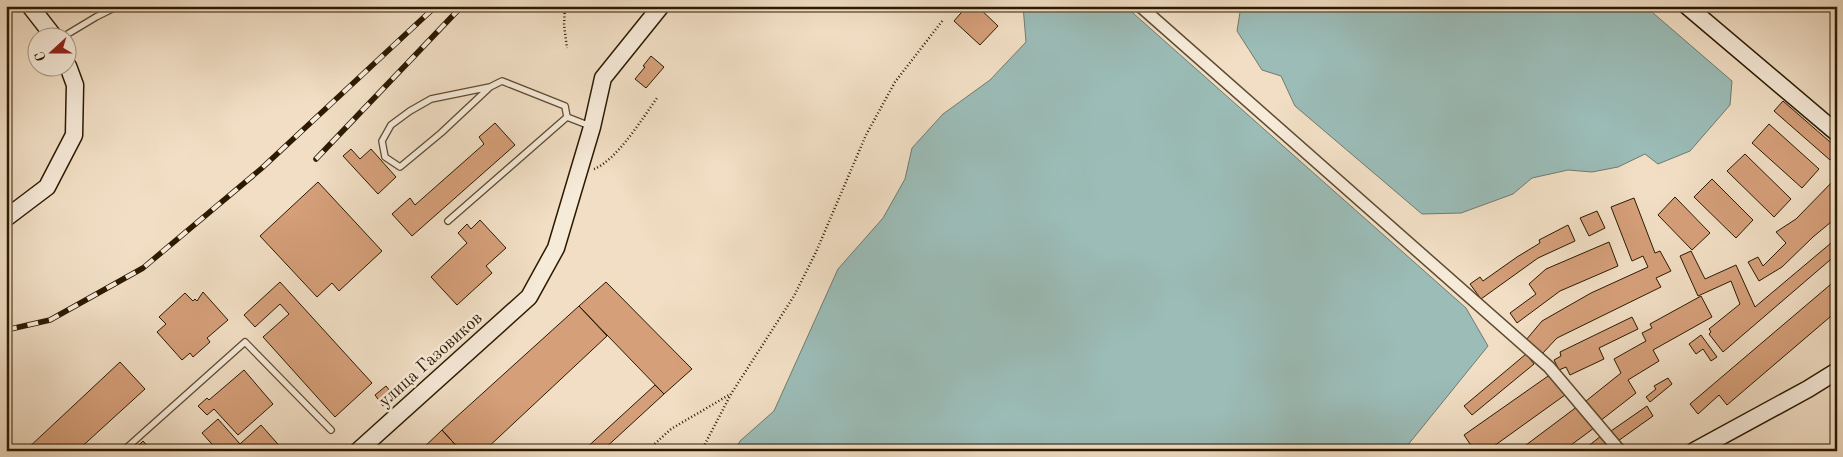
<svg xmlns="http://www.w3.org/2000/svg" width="1843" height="457" viewBox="0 0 1843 457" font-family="'Old Standard TT',serif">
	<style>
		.water { fill: #9bbcb7; stroke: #6f7b6e }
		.building { fill: #d59f79; stroke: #2c1a00 }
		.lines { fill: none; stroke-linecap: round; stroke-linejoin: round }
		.lane-casing { stroke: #5d4b31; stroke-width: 8 }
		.street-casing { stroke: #5d4b31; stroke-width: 14 }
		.secondary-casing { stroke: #2c1a00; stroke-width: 19 }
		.path { stroke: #2c1a00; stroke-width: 2.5; stroke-dasharray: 1 2.5; stroke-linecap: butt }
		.lane { stroke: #f6ead9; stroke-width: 5.5 }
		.street { stroke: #f6ead9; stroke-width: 11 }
		.secondary { stroke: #f6ead9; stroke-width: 16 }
		.rail-casing { stroke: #2c1a00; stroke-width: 5.5 }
		.rail { stroke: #f6ead9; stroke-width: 4; stroke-dasharray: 11; stroke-linecap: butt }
		.labels { text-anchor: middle; stroke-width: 5; stroke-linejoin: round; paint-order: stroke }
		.street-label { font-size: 18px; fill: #2c1a00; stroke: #f6ead9 }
	</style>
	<rect width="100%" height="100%" fill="#f1dec4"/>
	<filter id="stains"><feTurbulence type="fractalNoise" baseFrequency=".004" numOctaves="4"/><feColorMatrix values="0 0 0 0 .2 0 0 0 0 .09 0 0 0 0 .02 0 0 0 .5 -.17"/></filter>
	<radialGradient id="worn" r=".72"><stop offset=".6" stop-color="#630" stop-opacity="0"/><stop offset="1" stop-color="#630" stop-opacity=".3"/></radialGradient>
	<path class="water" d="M 1023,6 L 1125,6 L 1466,308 L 1488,346 L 1403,451 L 735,451 L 740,441 L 774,411 L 838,269 L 883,218 L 905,179 L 912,148 L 943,114 L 990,80 L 1026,42 Z
		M 1241,6 L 1645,6 L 1732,81 L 1730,105 L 1690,151 L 1658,164 L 1645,154 L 1618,167 L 1592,172 L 1568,170 L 1532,178 L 1513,194 L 1461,213 L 1422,214 L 1295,106 L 1281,76 L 1262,70 L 1237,31 Z"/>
	<path class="building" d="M 967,6 L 977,6 L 998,26 L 980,45 L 954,21 Z
		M 651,56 L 664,67 L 646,88 L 635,79 L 645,67 L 643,66 Z
		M 1783,101 L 1837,148 L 1837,152 L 1830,160 L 1774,111 Z
		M 495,123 L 515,145 L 412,236 L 392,214 L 410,198 L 415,205 L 484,144 L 479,137 Z
		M 1769,124 L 1819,169 L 1802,188 L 1752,143 Z
		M 351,149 L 360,159 L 371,149 L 396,177 L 378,194 L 343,156 Z
		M 1745,154 L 1791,199 L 1774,217 L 1727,171 Z
		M 1837,177 L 1837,217 L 1813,237 L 1782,267 L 1759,281 L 1748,262 L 1758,257 L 1763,266 L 1786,243 L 1776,232 L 1796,219 Z
		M 1712,179 L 1753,220 L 1736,238 L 1694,197 Z
		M 318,182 L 382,251 L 339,291 L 332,283 L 317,297 L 260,236 Z
		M 1675,197 L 1710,233 L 1692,250 L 1658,215 Z
		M 1634,198 L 1655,253 L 1660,251 L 1671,271 L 1656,278 L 1661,287 L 1557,338 L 1541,355 L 1526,340 L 1542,321 L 1591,293 L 1648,267 L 1643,256 L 1632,261 L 1611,207 Z
		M 1597,211 L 1605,228 L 1589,236 L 1580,218 Z
		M 480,220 L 506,248 L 486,266 L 492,273 L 457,305 L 431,277 L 467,243 L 458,233 L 467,224 L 471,229 Z
		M 1568,225 L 1575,241 L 1538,258 L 1481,299 L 1470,284 L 1480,277 L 1483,281 L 1517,257 L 1540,243 L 1539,240 Z
		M 1837,238 L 1837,254 L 1723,352 L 1709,334 L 1711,332 L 1709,329 L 1740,304 L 1731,281 L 1698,296 L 1680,256 L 1691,251 L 1705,279 L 1736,265 L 1755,307 Z
		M 1609,242 L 1618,266 L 1560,291 L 1517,323 L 1510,313 L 1536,294 L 1529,284 L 1546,269 Z
		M 1837,279 L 1837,311 L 1727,405 L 1719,395 L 1698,414 L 1690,404 Z
		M 280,282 L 372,383 L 335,417 L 263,337 L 289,314 L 280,304 L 255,327 L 244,315 Z
		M 606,282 L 692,369 L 664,394 L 579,306 Z
		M 203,292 L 228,320 L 207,338 L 210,342 L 193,357 L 190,353 L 182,360 L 157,332 L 166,324 L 159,317 L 185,293 L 193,301 L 195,299 L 197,301 Z
		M 1701,296 L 1712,317 L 1653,350 L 1659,361 L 1628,380 L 1636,393 L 1600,421 L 1586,401 L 1621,373 L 1614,359 L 1646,341 L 1642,333 L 1652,328 L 1650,324 Z
		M 579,306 L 607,336 L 484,451 L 461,451 L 442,430 Z
		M 1632,317 L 1638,329 L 1599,348 L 1604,359 L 1570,375 L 1566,367 L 1559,370 L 1554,360 L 1561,356 L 1560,352 Z
		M 1701,335 L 1717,357 L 1711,361 L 1703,349 L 1696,354 L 1689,344 Z
		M 1526,354 L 1534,364 L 1472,415 L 1464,406 Z
		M 120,362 L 145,389 L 77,451 L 27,451 L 26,450 Z
		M 244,370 L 273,404 L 238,435 L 214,409 L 207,415 L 198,406 L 207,398 L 209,400 Z
		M 1551,374 L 1565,395 L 1487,451 L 1467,451 L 1472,447 L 1464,435 Z
		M 1668,378 L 1672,384 L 1650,402 L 1646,397 L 1656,389 L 1654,386 Z
		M 655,385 L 664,394 L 602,451 L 583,451 Z
		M 386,386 L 395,397 L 383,406 L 375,395 Z
		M 1578,406 L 1594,428 L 1563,451 L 1518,451 Z
		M 1647,406 L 1653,416 L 1618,441 L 1611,431 Z
		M 218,419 L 240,444 L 261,425 L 284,451 L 218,451 L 202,433 Z
		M 442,430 L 461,451 L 420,451 Z
		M 1601,436 L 1609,447 L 1604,451 L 1582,451 Z
		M 143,441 L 152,451 L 133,451 Z"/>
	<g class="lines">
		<g class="lane-casing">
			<path id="lane" d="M 61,38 L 96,17 L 118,6
				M 490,87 L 431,99 L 410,111 L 391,125 L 382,141 L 385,157 L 400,167 L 441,133 L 490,87 L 502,81 L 565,106 L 567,117
				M 448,221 L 567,117 L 590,126
				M 123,451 L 245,342 L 331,430"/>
		</g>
		<g class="street-casing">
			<path id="street" d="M 1140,6 L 1549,367 L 1620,451"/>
		</g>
		<g class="secondary-casing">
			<path id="secondary" d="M 30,6 L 55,38
				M 1687,6 L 1837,133
				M 6,218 L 47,187 L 74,135 L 75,85 L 68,66
				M 358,451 L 529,297 L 556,248 L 592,127 L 603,78 L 661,6
				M 1694,451 L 1808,389 L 1837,371"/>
		</g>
		<path class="path" d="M 565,6 L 564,25 L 567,48
			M 594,169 C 617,160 642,119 657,98
			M 647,451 L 671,429 L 729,395
			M 702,451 L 705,444 L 731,394 L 794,296 L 816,252 L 866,135 L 895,82 L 943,20"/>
		<use href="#lane" class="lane"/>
		<use href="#street" class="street"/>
		<use href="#secondary" class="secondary"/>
		<g class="rail-casing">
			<path id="rail" d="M 316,159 L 462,6
				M 6,330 L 50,320 L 143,268 L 262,168 L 436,6"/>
		</g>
		<use href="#rail" class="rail"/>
	</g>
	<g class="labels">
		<g class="street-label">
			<text transform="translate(430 359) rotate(-42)" y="6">улица Газовиков</text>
		</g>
	</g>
	<rect width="1843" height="457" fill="none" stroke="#f1dec4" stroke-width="25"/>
	<rect x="8" y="8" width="1828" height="442" fill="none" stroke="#2c1a00" stroke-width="2.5"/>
	<rect x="12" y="12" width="1818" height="432" fill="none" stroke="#2c1a00"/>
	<g transform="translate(52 52) rotate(249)"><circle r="24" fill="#f6ead9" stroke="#a59782"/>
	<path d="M0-4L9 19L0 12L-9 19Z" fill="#8f2418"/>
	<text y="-8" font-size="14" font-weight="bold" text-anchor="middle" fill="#2c1a00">С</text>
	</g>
	<rect width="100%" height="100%" filter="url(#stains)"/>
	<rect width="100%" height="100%" fill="url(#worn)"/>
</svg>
